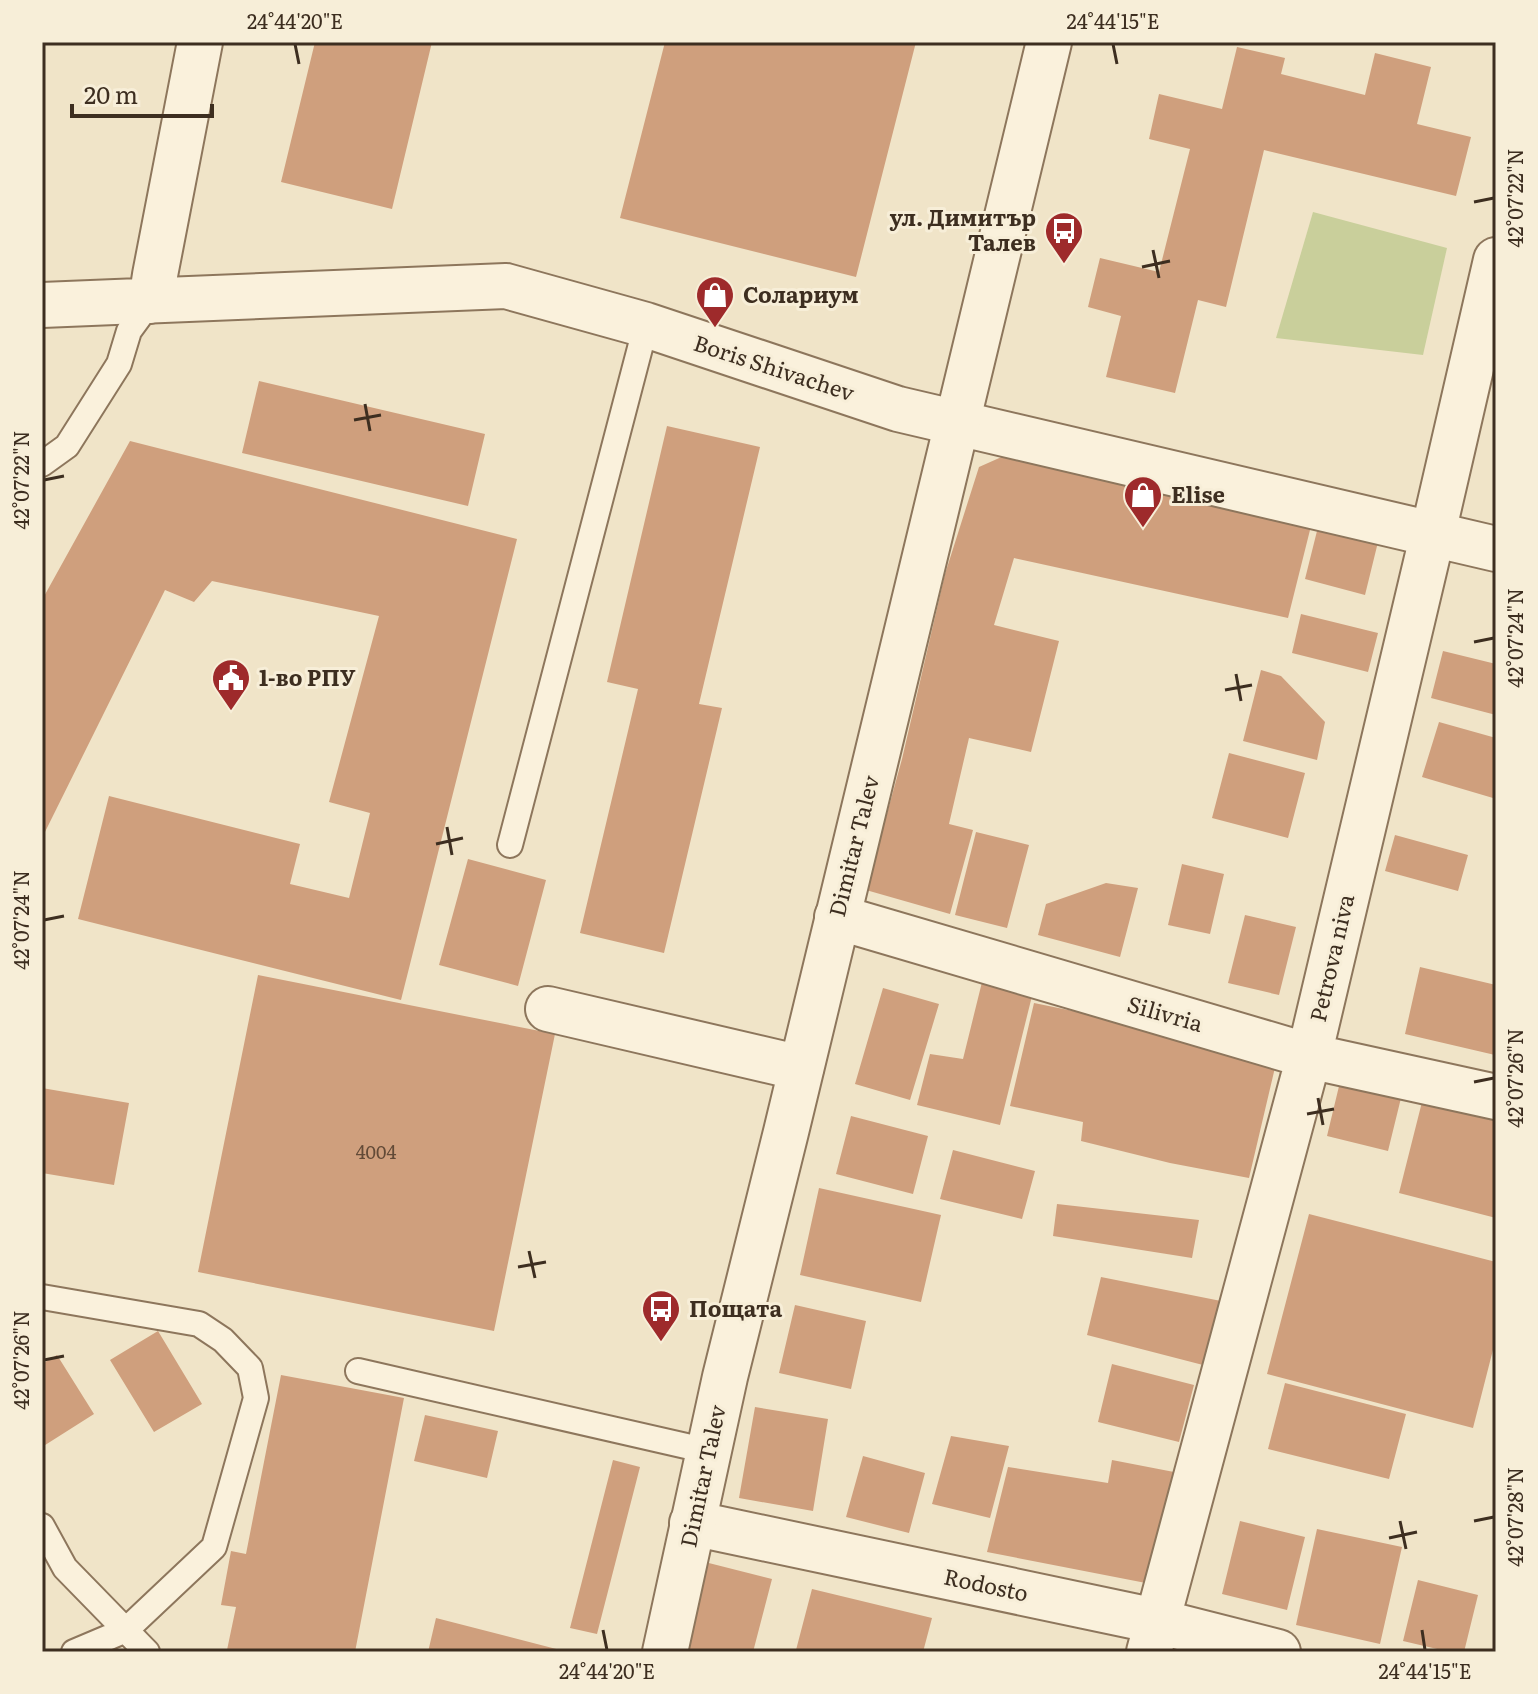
<svg xmlns="http://www.w3.org/2000/svg" width="1538" height="1694" viewBox="0 0 1538 1694" font-family="Literata,serif">
	<style>
		.green { fill: #c9cf9b }
		.building { fill: #cf9f7d }
		.lines { fill: none; stroke-linecap: round; stroke-linejoin: round }
		.service-casing { stroke: #8d765c; stroke-width: 28 }
		.minor-casing { stroke: #8d765c; stroke-width: 48 }
		.tertiary-casing { stroke: #8d765c; stroke-width: 48 }
		.service { stroke: #faf1dc; stroke-width: 24 }
		.minor { stroke: #faf1dc; stroke-width: 44 }
		.tertiary { stroke: #faf1dc; stroke-width: 44 }
		.ticks { fill: none; stroke: #3d2e20; stroke-width: 3 }
		.labels { text-anchor: middle; stroke-width: 6; stroke-linejoin: round; paint-order: stroke }
		.number-label { font-size: 18px; fill: #624a37 }
		.poi-label { font-size: 22px; font-weight: bold; fill: #3d2e20; stroke: #f7eed8; text-anchor: start }
		.street-label { font-size: 22px; fill: #3d2e20; stroke: #f7eed8 }
		.neatline { fill: none; stroke: #3d2e20; stroke-width: 3 }
		.ticks-label { font-size: 20px; text-anchor: middle; fill: #3d2e20 }
	</style>
	<rect width="100%" height="100%" fill="#f0e4c8"/>
	<path class="green" d="M 1313,212 L 1447,248 L 1423,355 L 1276,338 Z"/>
	<path class="building" d="M 315,42 L 432,42 L 392,209 L 281,182 Z
		M 665,42 L 916,42 L 856,277 L 620,218 Z
		M 1237,47 L 1285,58 L 1281,74 L 1365,95 L 1375,53 L 1431,67 L 1417,124 L 1471,137 L 1456,196 L 1264,150 L 1226,307 L 1198,300 L 1175,393 L 1106,377 L 1121,316 L 1088,307 L 1100,258 L 1159,272 L 1190,149 L 1149,139 L 1159,94 L 1222,109 Z
		M 259,381 L 485,434 L 468,506 L 242,453 Z
		M 667,426 L 760,447 L 699,704 L 722,708 L 664,953 L 580,933 L 638,689 L 607,682 Z
		M 130,441 L 517,539 L 401,1000 L 78,919 L 109,796 L 300,844 L 290,884 L 349,898 L 370,813 L 329,802 L 379,616 L 212,581 L 194,602 L 165,590 L 42,838 L 42,600 Z
		M 1006,455 L 1149,490 L 1311,526 L 1288,618 L 1014,558 L 994,625 L 1059,641 L 1031,752 L 969,738 L 949,824 L 973,830 L 950,914 L 866,890 L 902,759 L 945,574 L 979,467 Z
		M 1318,527 L 1378,542 L 1365,595 L 1305,579 Z
		M 1301,614 L 1378,633 L 1368,672 L 1292,653 Z
		M 1443,651 L 1496,664 L 1496,715 L 1431,698 Z
		M 1261,670 L 1281,676 L 1325,722 L 1317,760 L 1243,741 Z
		M 1439,722 L 1496,738 L 1496,787 L 1493,798 L 1422,777 Z
		M 1229,753 L 1305,773 L 1288,838 L 1212,818 Z
		M 976,832 L 1029,845 L 1007,928 L 955,915 Z
		M 1395,835 L 1468,855 L 1458,891 L 1385,871 Z
		M 468,859 L 546,880 L 518,986 L 439,965 Z
		M 1182,864 L 1224,874 L 1210,934 L 1168,925 Z
		M 1106,883 L 1138,888 L 1120,957 L 1038,935 L 1046,904 Z
		M 1245,915 L 1296,927 L 1279,995 L 1228,983 Z
		M 1420,967 L 1496,985 L 1495,1055 L 1405,1034 Z
		M 258,975 L 555,1034 L 494,1331 L 198,1272 Z
		M 983,978 L 1032,996 L 1000,1125 L 917,1105 L 930,1054 L 963,1059 Z
		M 883,988 L 939,1004 L 910,1100 L 855,1084 Z
		M 1034,1003 L 1201,1037 L 1277,1059 L 1249,1178 L 1170,1163 L 1081,1141 L 1083,1122 L 1010,1106 Z
		M 1340,1082 L 1401,1098 L 1388,1151 L 1327,1136 Z
		M 42,1088 L 129,1103 L 114,1185 L 42,1173 Z
		M 1423,1098 L 1496,1116 L 1496,1218 L 1399,1193 Z
		M 851,1116 L 928,1136 L 913,1194 L 836,1174 Z
		M 953,1150 L 1035,1171 L 1022,1219 L 940,1199 Z
		M 819,1188 L 941,1215 L 921,1302 L 800,1275 Z
		M 1057,1204 L 1199,1220 L 1192,1258 L 1053,1236 Z
		M 1309,1214 L 1496,1262 L 1496,1338 L 1473,1428 L 1267,1374 Z
		M 1101,1277 L 1221,1301 L 1203,1365 L 1087,1335 Z
		M 795,1305 L 866,1321 L 851,1389 L 779,1373 Z
		M 158,1331 L 202,1404 L 154,1432 L 110,1360 Z
		M 57,1355 L 94,1414 L 42,1447 L 42,1364 Z
		M 1112,1364 L 1194,1385 L 1179,1442 L 1098,1422 Z
		M 281,1375 L 404,1398 L 355,1652 L 237,1652 L 227,1650 L 236,1607 L 221,1605 L 231,1551 L 246,1554 Z
		M 1285,1383 L 1406,1414 L 1389,1479 L 1268,1449 Z
		M 755,1407 L 828,1419 L 813,1511 L 739,1498 Z
		M 425,1415 L 498,1431 L 487,1478 L 414,1461 Z
		M 951,1436 L 1009,1446 L 990,1518 L 932,1504 Z
		M 863,1456 L 925,1473 L 909,1533 L 846,1517 Z
		M 613,1460 L 640,1467 L 597,1634 L 570,1628 Z
		M 1112,1460 L 1174,1472 L 1151,1584 L 987,1552 L 1008,1467 L 1108,1483 Z
		M 1240,1521 L 1305,1537 L 1287,1610 L 1222,1594 Z
		M 1317,1529 L 1402,1547 L 1380,1644 L 1296,1625 Z
		M 693,1559 L 772,1579 L 753,1652 L 669,1652 Z
		M 1418,1580 L 1478,1595 L 1464,1652 L 1450,1652 L 1403,1641 Z
		M 812,1589 L 932,1618 L 923,1652 L 805,1652 L 796,1650 Z
		M 436,1618 L 564,1651 L 564,1652 L 428,1652 Z"/>
	<g class="lines">
		<g class="service-casing">
			<path id="service" d="M 42,464 L 67,446 L 119,364 L 129,331 L 151,301
				M 510,845 L 646,325
				M 42,1297 L 199,1324 L 223,1340 L 250,1368 L 256,1398 L 214,1547 L 126,1630 L 74,1652
				M 358,1371 L 708,1451
				M 42,1526 L 65,1568 L 147,1652"/>
		</g>
		<g class="minor-casing">
			<path id="minor" d="M 151,301 L 155,275 L 200,42
				M 42,305 L 506,286 L 646,325 L 898,409 L 1496,549
				M 837,917 L 1309,1056 L 1496,1097
				M 548,1009 L 801,1068
				M 692,1523 L 1156,1621 L 1278,1652
				M 1149,1652 L 1309,1056 L 1433,533 L 1496,260"/>
		</g>
		<g class="tertiary-casing">
			<path id="tertiary" d="M 665,1652 L 725,1377 L 786,1132 L 1049,42"/>
		</g>
		<use href="#service" class="service"/>
		<use href="#minor" class="minor"/>
		<use href="#tertiary" class="tertiary"/>
	</g>
	<path class="ticks" d="M 295,44 L 299,64M 1113,44 L 1117,64M 1474,202 L 1494,198M 1153,250 L 1159,278M 1142,267 L 1170,261M 365,404 L 370,431M 354,420 L 381,415M 44,480 L 64,476M 1474,642 L 1494,638M 1236,674 L 1241,701M 1225,690 L 1252,685M 447,827 L 452,855M 436,844 L 463,838M 44,920 L 64,916M 1474,1082 L 1494,1078M 1318,1098 L 1323,1125M 1307,1114 L 1334,1109M 529,1251 L 535,1278M 518,1267 L 546,1262M 44,1360 L 64,1356M 1400,1521 L 1406,1549M 1474,1521 L 1494,1517M 1389,1538 L 1417,1532M 603,1630 L 607,1650M 1422,1630 L 1425,1650"/>
	<defs>
		<g id="bus-pin" transform="scale(2)"><path d="M0 17L-7.5 6A9.5 9.5 0 1 1 7.5 6Z" fill="#9e2a2b" stroke="#f7eed8"/><path d="M-5-6H5V4H4V6H2V4H-2V6H-4V4H-5ZM-3.5-4V0h7V-4ZM-3.5 1.2v1.5H-2V1.2ZM2 1.2v1.5H3.5V1.2Z" fill="#fff"/></g>
		<g id="shop-pin" transform="scale(2)"><path d="M0 17L-7.5 6A9.5 9.5 0 1 1 7.5 6Z" fill="#9e2a2b" stroke="#f7eed8"/><path d="M-5-2.5h2.3a2.7 3.5 0 0 1 5.4 0H5L5.5 6h-11ZM-1.5-2.5h3a1.5 2.3 0 0 0-3 0Z" fill="#fff"/></g>
		<g id="civic-pin" transform="scale(2)"><path d="M0 17L-7.5 6A9.5 9.5 0 1 1 7.5 6Z" fill="#9e2a2b" stroke="#f7eed8"/><path d="M-.6-6.5H3V-4.5H.6V-3L4-1V1h2V6H-6V1h2V-1L-.6-3ZM-1.2 2.5V6h2.4V2.5Z" fill="#fff"/></g>
	</defs>
	<g fill-rule="evenodd">
		<use href="#bus-pin" x="1064" y="231"/>
		<use href="#shop-pin" x="715" y="295"/>
		<use href="#shop-pin" x="1143" y="495"/>
		<use href="#civic-pin" x="231" y="678"/>
		<use href="#bus-pin" x="661" y="1309"/>
	</g>
	<g class="labels">
		<g class="number-label">
			<text x="376" y="1159">4004</text>
		</g>
		<g class="poi-label">
			<text x="1036" y="226" text-anchor="end">ул. Димитър<tspan x="1036" dy="25">Талев</tspan></text>
			<text x="743" y="303">Солариум</text>
			<text x="1171" y="503">Elise</text>
			<text x="259" y="686">1-во РПУ</text>
			<text x="689" y="1317">Пощата</text>
		</g>
		<g class="street-label">
			<text transform="translate(774 368) rotate(18)" y="8">Boris Shivachev</text>
			<text transform="translate(854 846) rotate(-76)" y="8">Dimitar Talev</text>
			<text transform="translate(1332 958) rotate(-77)" y="8">Petrova niva</text>
			<text transform="translate(1165 1014) rotate(16)" y="8">Silivria</text>
			<text transform="translate(703 1476) rotate(-78)" y="8">Dimitar Talev</text>
			<text transform="translate(986 1585) rotate(12)" y="8">Rodosto</text>
		</g>
	</g>
	<rect width="1538" height="1694" fill="none" stroke="#f7eed8" stroke-width="88"/>
	<path d="M72 104v12h140v-12" fill="none" stroke="#3d2e20" stroke-width="4"/>
	<text x="84" y="104" font-size="24" fill="#3d2e20" stroke="#f7eed8" stroke-width="6" paint-order="stroke">20 m</text>
	<rect x="44" y="44" width="1450" height="1606" class="neatline"/>
	<g class="ticks-label">
		<text x="295" y="29">24°44'20"E</text>
		<text x="1113" y="29">24°44'15"E</text>
		<text transform="translate(1516 198) rotate(-90)" y="7">42°07'22"N</text>
		<text transform="translate(22 480) rotate(-90)" y="7">42°07'22"N</text>
		<text transform="translate(1516 638) rotate(-90)" y="7">42°07'24"N</text>
		<text transform="translate(22 920) rotate(-90)" y="7">42°07'24"N</text>
		<text transform="translate(1516 1078) rotate(-90)" y="7">42°07'26"N</text>
		<text transform="translate(22 1360) rotate(-90)" y="7">42°07'26"N</text>
		<text transform="translate(1516 1517) rotate(-90)" y="7">42°07'28"N</text>
		<text x="607" y="1679">24°44'20"E</text>
		<text x="1425" y="1679">24°44'15"E</text>
	</g>
</svg>
